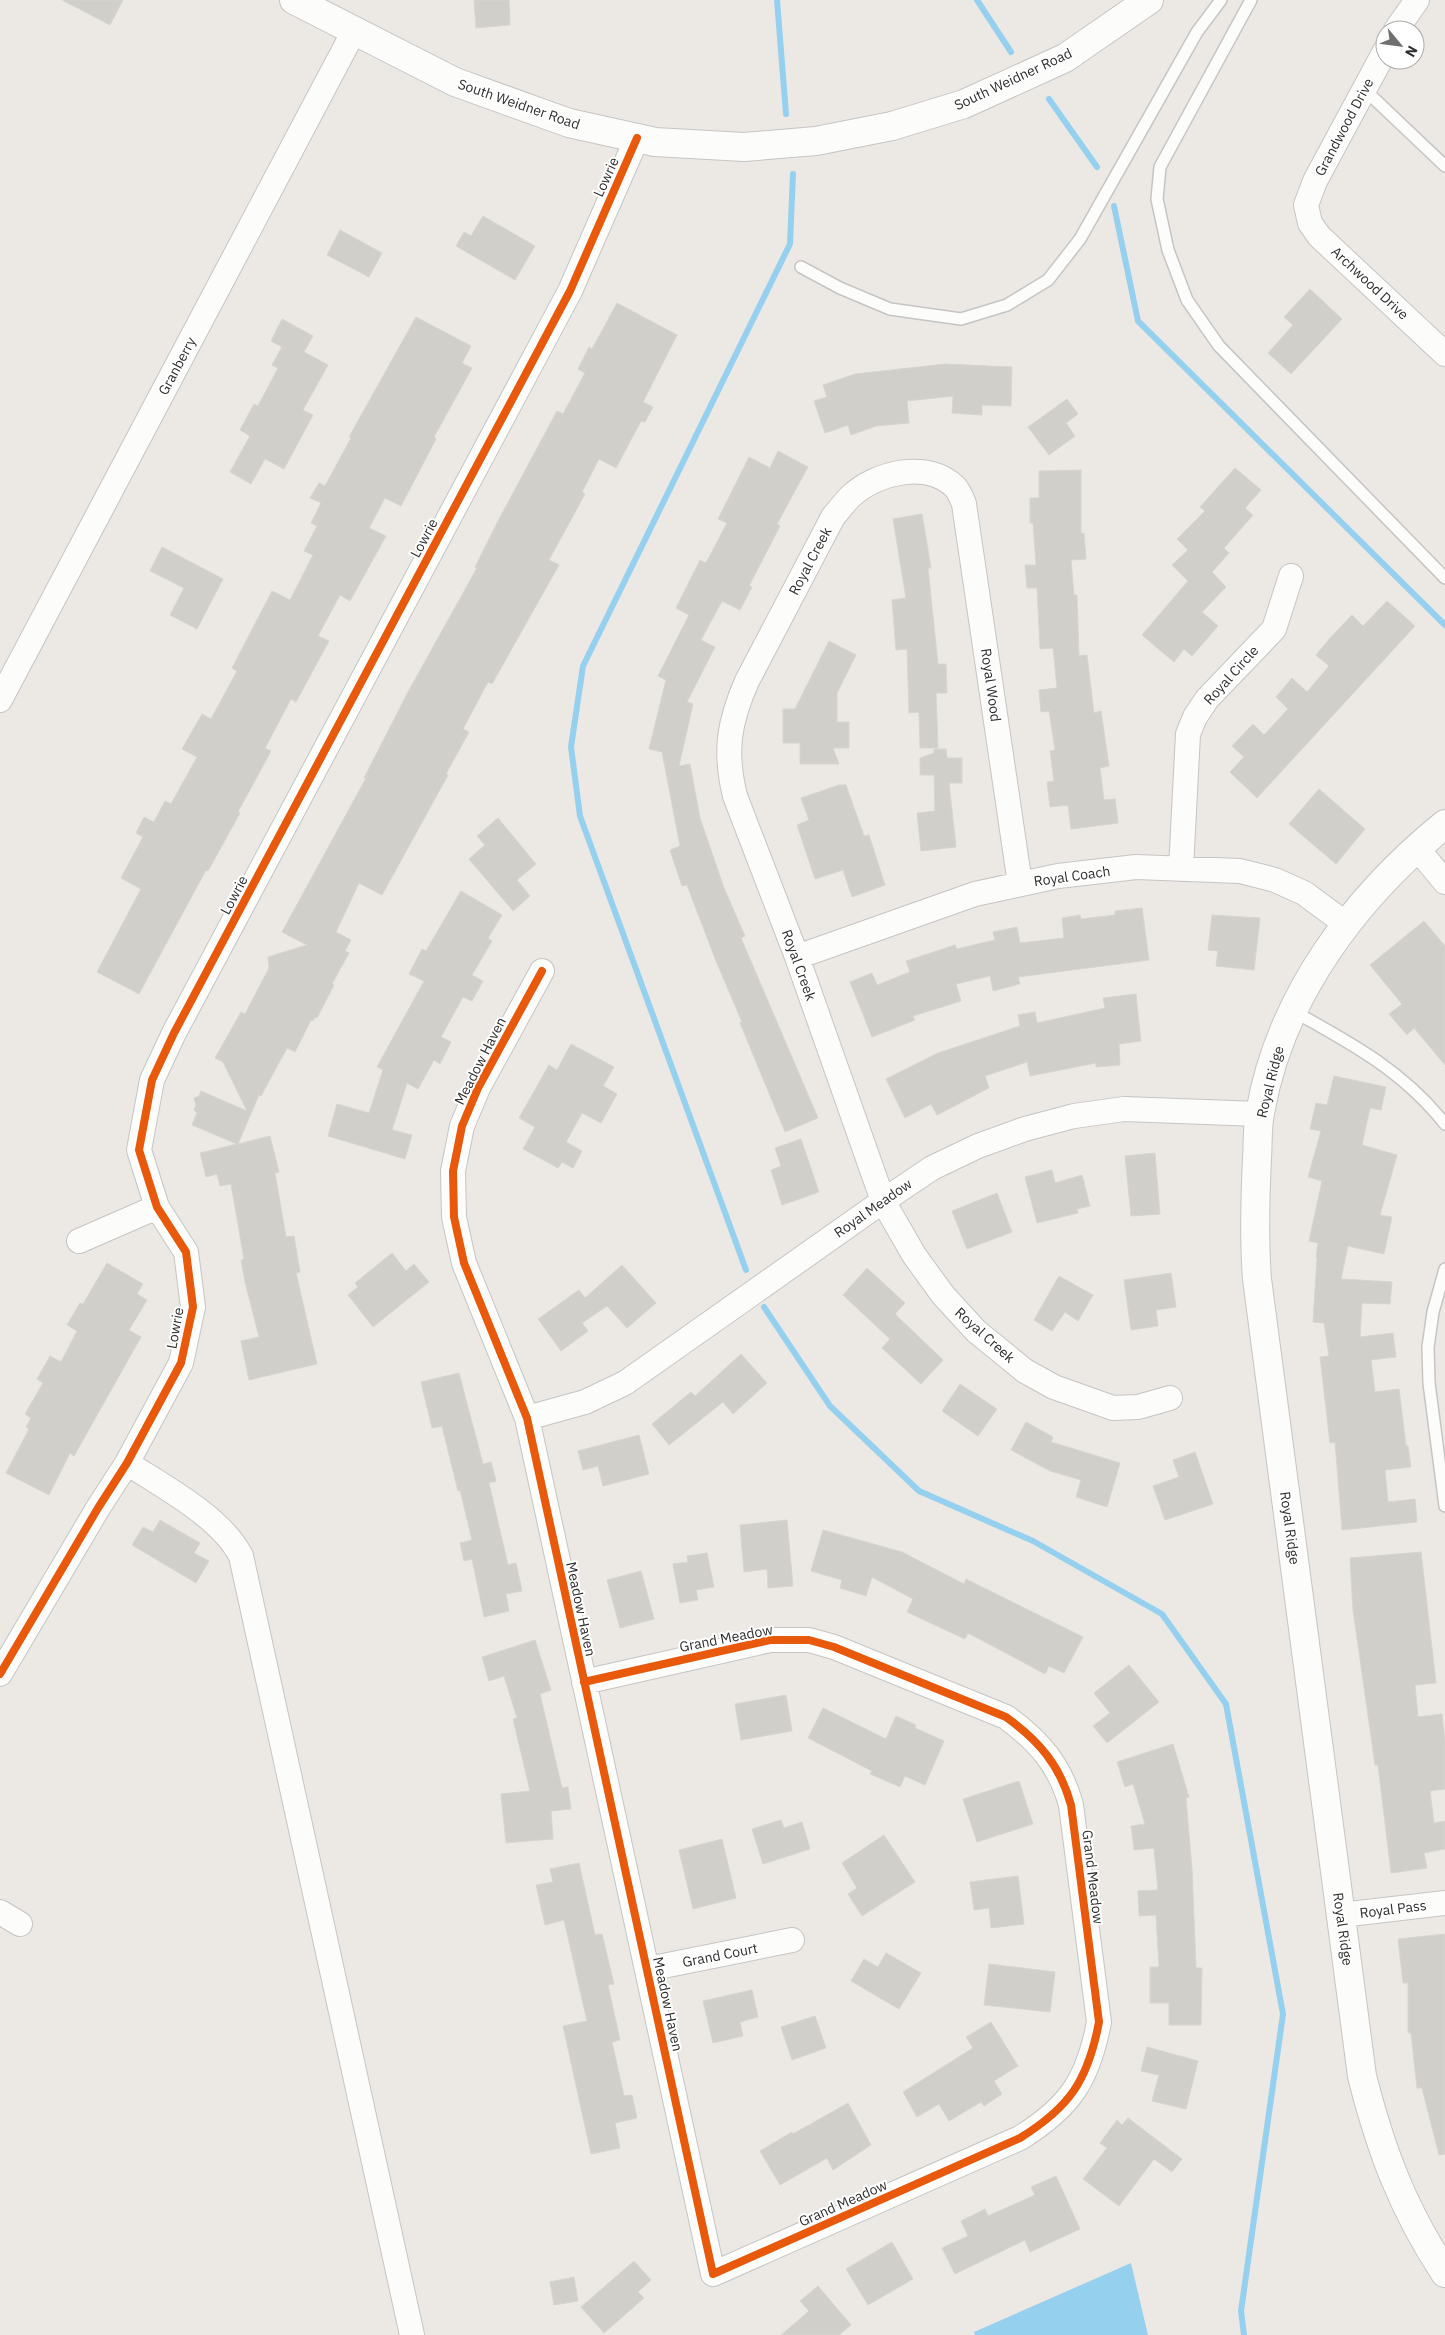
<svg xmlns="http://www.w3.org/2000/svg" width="1445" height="2335" viewBox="0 0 1445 2335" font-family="'IBM Plex Sans',sans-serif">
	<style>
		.water { fill: #96d0ef }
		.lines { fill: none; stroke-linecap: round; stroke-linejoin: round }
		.stream { stroke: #96d0ef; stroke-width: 6 }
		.building { fill: #d1cfca; stroke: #d7d5d0 }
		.lane-casing { stroke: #c5c5c5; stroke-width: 14 }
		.street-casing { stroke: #c5c5c5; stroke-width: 26 }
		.secondary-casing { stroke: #c5c5c5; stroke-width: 30 }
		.lane { stroke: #fcfcfb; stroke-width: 11 }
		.street { stroke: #fcfcfb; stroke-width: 24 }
		.secondary { stroke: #fcfcfb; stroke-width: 28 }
		.cycleway-casing { stroke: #fff; stroke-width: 11 }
		.cycleway { stroke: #e8590c; stroke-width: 8 }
		.labels { text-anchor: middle; stroke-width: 4; stroke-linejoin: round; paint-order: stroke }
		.street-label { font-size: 14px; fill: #2e2e2e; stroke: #fff }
	</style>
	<rect width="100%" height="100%" fill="#ece9e4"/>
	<path class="water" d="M 1131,2263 L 1148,2335 L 975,2335 L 974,2332 Z"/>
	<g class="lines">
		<path class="stream" d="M 777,0 L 786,114
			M 977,0 L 1011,52
			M 1049,99 L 1097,167
			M 1114,206 L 1138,321 L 1445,625
			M 746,1270 L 580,816 L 571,747 L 583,666 L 790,244 L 793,174
			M 764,1307 L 830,1406 L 919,1491 L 1033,1541 L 1162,1614 L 1226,1704 L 1283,2014 L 1241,2311 L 1244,2335"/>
	</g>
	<path class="building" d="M 62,0 L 123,0 L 110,25 Z
		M 474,0 L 509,0 L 510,25 L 476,28 Z
		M 483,216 L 535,246 L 515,280 L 456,246 L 464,232 L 471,236 Z
		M 340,230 L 382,253 L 369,277 L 327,255 Z
		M 1310,289 L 1342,319 L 1291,374 L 1268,353 L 1293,325 L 1284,317 Z
		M 617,303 L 677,335 L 643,402 L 653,407 L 645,422 L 641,421 L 616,468 L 599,459 L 582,492 L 585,494 L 549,560 L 559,565 L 492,684 L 488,682 L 463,729 L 469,732 L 446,774 L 448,775 L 382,895 L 359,883 L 336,932 L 351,940 L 345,951 L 349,953 L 332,984 L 334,985 L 317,1018 L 315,1017 L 313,1021 L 311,1020 L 295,1052 L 287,1048 L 261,1096 L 259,1095 L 238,1144 L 270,1136 L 279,1172 L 275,1173 L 286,1237 L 294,1236 L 300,1272 L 296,1273 L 317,1364 L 249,1380 L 241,1341 L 259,1337 L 245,1282 L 241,1260 L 244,1259 L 231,1184 L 220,1186 L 217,1174 L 206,1177 L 200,1153 L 237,1144 L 192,1125 L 197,1113 L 194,1110 L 196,1105 L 194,1098 L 199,1096 L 201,1091 L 247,1111 L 223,1062 L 215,1058 L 241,1012 L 245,1014 L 269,968 L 268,957 L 307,945 L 282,932 L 366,778 L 364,778 L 408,692 L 477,568 L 475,567 L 498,521 L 557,411 L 563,414 L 585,373 L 578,369 L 589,347 L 592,349 Z
		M 416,317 L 471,346 L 462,363 L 472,368 L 434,437 L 436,439 L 401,506 L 385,498 L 369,528 L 386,536 L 350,601 L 340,595 L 318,636 L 329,641 L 296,702 L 291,699 L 265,748 L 271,751 L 238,812 L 240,813 L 208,871 L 206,870 L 139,994 L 97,972 L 141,889 L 121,878 L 143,837 L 136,833 L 144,817 L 154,822 L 165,801 L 171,804 L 197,757 L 182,749 L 202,714 L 211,719 L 237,671 L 232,668 L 272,591 L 290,600 L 313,555 L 304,551 L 317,526 L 311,523 L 321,503 L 310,498 L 319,483 L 325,486 L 351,438 L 349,437 Z
		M 282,319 L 313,336 L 304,352 L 328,365 L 303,410 L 313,415 L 284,469 L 265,459 L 251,484 L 230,472 L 250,436 L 240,430 L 254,404 L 258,406 L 278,368 L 272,365 L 282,347 L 271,341 Z
		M 945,364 L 1012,367 L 1011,406 L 982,405 L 982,415 L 952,413 L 953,396 L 907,401 L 909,423 L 876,426 L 851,435 L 848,425 L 825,433 L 814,401 L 827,397 L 823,385 L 855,374 Z
		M 1067,399 L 1078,414 L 1066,423 L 1075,436 L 1049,455 L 1028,427 Z
		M 778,451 L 808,467 L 777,524 L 780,526 L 749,586 L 752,587 L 740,610 L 722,601 L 701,640 L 715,647 L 687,702 L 693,704 L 679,766 L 690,764 L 700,818 L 724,888 L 745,936 L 741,938 L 818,1118 L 785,1132 L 740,1023 L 742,1022 L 716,961 L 687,885 L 682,886 L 670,850 L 680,846 L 662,752 L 649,749 L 666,680 L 658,676 L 689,615 L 676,608 L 700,560 L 706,563 L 727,523 L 718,519 L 749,457 L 770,468 Z
		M 1235,468 L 1261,490 L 1245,508 L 1253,515 L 1224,548 L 1229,553 L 1212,572 L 1226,587 L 1202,612 L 1218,626 L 1192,656 L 1184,649 L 1174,662 L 1142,635 L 1188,581 L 1172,565 L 1188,550 L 1177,539 L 1205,511 L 1200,507 Z
		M 1081,470 L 1081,534 L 1084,533 L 1086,559 L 1071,560 L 1074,595 L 1077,595 L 1079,656 L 1087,655 L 1094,713 L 1101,711 L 1109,766 L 1100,768 L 1104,800 L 1115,799 L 1118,823 L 1071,829 L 1068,805 L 1050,807 L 1047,782 L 1054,781 L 1050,751 L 1055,750 L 1049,711 L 1041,712 L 1039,690 L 1057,688 L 1053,648 L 1040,649 L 1037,588 L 1027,588 L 1025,565 L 1036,565 L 1033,523 L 1030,523 L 1030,498 L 1039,498 L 1039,471 Z
		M 922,514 L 931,568 L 928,568 L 938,664 L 946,664 L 947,693 L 936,693 L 938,748 L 920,748 L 919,712 L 909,713 L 907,649 L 896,650 L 892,600 L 906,598 L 893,519 Z
		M 162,547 L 223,579 L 197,629 L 170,615 L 184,588 L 150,571 Z
		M 1387,601 L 1415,626 L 1257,798 L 1230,772 L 1244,757 L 1232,746 L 1253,724 L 1264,735 L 1288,709 L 1276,697 L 1292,678 L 1307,692 L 1329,666 L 1316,655 L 1331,637 L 1352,615 L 1363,626 Z
		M 829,641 L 856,655 L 837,693 L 837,722 L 849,722 L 849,748 L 833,748 L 839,764 L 800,764 L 800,743 L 783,743 L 783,709 L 795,709 Z
		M 934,749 L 946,749 L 947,758 L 962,758 L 962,783 L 949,783 L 956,847 L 921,851 L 917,813 L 935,811 L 934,775 L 920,775 L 920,758 L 934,753 Z
		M 839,785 L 846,785 L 864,836 L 869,835 L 885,885 L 852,897 L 843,870 L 815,879 L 797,825 L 809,820 L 801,798 Z
		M 1319,789 L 1365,829 L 1336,864 L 1289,824 Z
		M 498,818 L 536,864 L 517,880 L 530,896 L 513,911 L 469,859 L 485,845 L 477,836 Z
		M 461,891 L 502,915 L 488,938 L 492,941 L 472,975 L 483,981 L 472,1001 L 463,997 L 441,1037 L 451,1042 L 440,1064 L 434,1060 L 418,1089 L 407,1083 L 392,1130 L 412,1135 L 405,1159 L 328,1136 L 337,1104 L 369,1113 L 383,1070 L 377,1067 L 424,981 L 409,974 L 422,949 L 426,951 Z
		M 1142,908 L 1149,960 L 1018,977 L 1020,984 L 993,991 L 990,976 L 956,984 L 961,1001 L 913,1016 L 915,1020 L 872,1037 L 850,982 L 872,973 L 877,985 L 910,972 L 906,961 L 955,945 L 957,949 L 995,940 L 993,932 L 1017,927 L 1020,943 L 1064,938 L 1062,918 L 1080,915 L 1081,919 L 1115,915 L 1115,911 Z
		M 1212,915 L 1260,918 L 1254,970 L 1216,966 L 1218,951 L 1208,950 Z
		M 1424,921 L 1445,946 L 1445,1065 L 1414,1028 L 1407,1035 L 1389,1014 L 1402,1004 L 1370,965 Z
		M 1136,994 L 1141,1041 L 1119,1044 L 1120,1065 L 1096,1067 L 1096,1063 L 1030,1076 L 1027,1062 L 985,1076 L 989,1088 L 937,1115 L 931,1104 L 905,1118 L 886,1079 L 938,1053 L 1020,1026 L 1018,1015 L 1035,1012 L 1037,1023 L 1105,1008 L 1103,998 Z
		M 571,1044 L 614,1067 L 603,1086 L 617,1094 L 601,1123 L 582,1113 L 566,1142 L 582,1151 L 573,1168 L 562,1162 L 558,1168 L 523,1149 L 535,1127 L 519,1118 L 549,1065 L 557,1070 Z
		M 1334,1076 L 1386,1087 L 1381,1110 L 1370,1108 L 1362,1145 L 1397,1155 L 1380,1215 L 1392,1217 L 1384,1254 L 1348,1246 L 1341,1279 L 1392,1282 L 1390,1304 L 1362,1303 L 1360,1337 L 1393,1333 L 1396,1357 L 1371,1360 L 1375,1392 L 1399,1389 L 1406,1446 L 1408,1446 L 1411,1467 L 1385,1470 L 1388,1502 L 1415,1499 L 1417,1522 L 1342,1530 L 1335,1442 L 1330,1443 L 1320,1357 L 1329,1356 L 1324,1323 L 1313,1322 L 1317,1258 L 1316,1257 L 1318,1243 L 1309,1241 L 1322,1181 L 1308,1177 L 1321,1131 L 1310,1129 L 1316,1103 L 1327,1105 Z
		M 801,1139 L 819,1192 L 782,1205 L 771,1170 L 781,1166 L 775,1148 Z
		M 1155,1153 L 1160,1214 L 1131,1216 L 1125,1156 Z
		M 1052,1170 L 1055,1183 L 1082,1175 L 1090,1206 L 1077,1209 L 1078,1213 L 1037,1223 L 1025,1177 Z
		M 997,1193 L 1012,1232 L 967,1249 L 952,1211 Z
		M 392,1253 L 406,1271 L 414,1264 L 429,1282 L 373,1327 L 348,1295 L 358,1287 L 355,1283 Z
		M 107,1263 L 143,1284 L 137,1294 L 147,1300 L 129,1330 L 141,1337 L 74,1456 L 70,1453 L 49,1495 L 6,1473 L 29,1429 L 26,1427 L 31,1418 L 25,1414 L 43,1383 L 37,1379 L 50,1356 L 61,1362 L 77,1331 L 67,1325 L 80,1303 L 83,1304 Z
		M 622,1265 L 656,1303 L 627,1328 L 607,1306 L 582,1323 L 588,1331 L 561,1351 L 538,1319 L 579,1290 L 585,1298 Z
		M 867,1268 L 905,1303 L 895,1314 L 943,1360 L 921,1384 L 882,1348 L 890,1339 L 843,1295 Z
		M 1171,1273 L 1176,1307 L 1156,1310 L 1158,1326 L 1131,1330 L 1124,1280 Z
		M 1059,1276 L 1093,1295 L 1078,1321 L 1065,1312 L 1052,1331 L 1034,1320 Z
		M 741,1354 L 767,1383 L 733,1414 L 723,1402 L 669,1445 L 652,1424 L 691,1392 L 695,1396 Z
		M 459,1373 L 483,1464 L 491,1462 L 496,1481 L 489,1483 L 508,1565 L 516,1563 L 522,1591 L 506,1594 L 509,1611 L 484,1617 L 472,1559 L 464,1561 L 460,1543 L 472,1540 L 460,1490 L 458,1491 L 442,1426 L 432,1428 L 421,1382 Z
		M 960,1384 L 997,1409 L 978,1436 L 942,1411 Z
		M 1026,1422 L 1053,1437 L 1051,1442 L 1120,1463 L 1107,1507 L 1076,1497 L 1081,1480 L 1050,1471 L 1011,1450 Z
		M 639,1435 L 649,1474 L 603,1486 L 598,1466 L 583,1470 L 578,1451 Z
		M 1195,1452 L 1213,1504 L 1165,1520 L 1153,1486 L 1179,1477 L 1173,1460 Z
		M 160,1520 L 200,1543 L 194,1553 L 209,1561 L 196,1583 L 132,1545 L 143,1527 L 153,1532 Z
		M 787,1520 L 793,1586 L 768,1588 L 767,1569 L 744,1572 L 740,1525 Z
		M 823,1530 L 902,1552 L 964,1584 L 966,1579 L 1083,1637 L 1064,1673 L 1049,1666 L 1045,1674 L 968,1633 L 965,1639 L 907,1612 L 913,1599 L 872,1577 L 866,1596 L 840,1588 L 842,1580 L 811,1571 Z
		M 1421,1552 L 1436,1683 L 1415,1685 L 1418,1717 L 1442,1714 L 1445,1742 L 1445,1789 L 1430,1791 L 1434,1823 L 1445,1821 L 1445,1849 L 1424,1853 L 1427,1868 L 1391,1873 L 1378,1765 L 1375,1765 L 1353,1610 L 1350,1558 Z
		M 707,1553 L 714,1587 L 696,1590 L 698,1600 L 680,1603 L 673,1564 L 688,1562 L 687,1556 Z
		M 641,1571 L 654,1619 L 620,1628 L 607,1580 Z
		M 535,1640 L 551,1690 L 540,1694 L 562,1788 L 568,1787 L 571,1809 L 551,1811 L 553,1839 L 506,1843 L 501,1794 L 530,1791 L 513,1719 L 517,1718 L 504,1676 L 489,1681 L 482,1657 Z
		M 1129,1665 L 1159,1702 L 1107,1743 L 1093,1726 L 1110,1713 L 1094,1693 Z
		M 786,1695 L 792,1731 L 741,1740 L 735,1704 Z
		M 823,1708 L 886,1739 L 896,1716 L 916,1725 L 915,1728 L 944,1741 L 925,1785 L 905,1776 L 900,1787 L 870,1774 L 872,1771 L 808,1738 Z
		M 1173,1744 L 1189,1797 L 1186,1798 L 1192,1869 L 1196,1968 L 1202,1968 L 1201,2025 L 1169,2025 L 1169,2003 L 1150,2003 L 1150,1967 L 1159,1967 L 1156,1915 L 1139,1916 L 1138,1891 L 1158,1890 L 1154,1848 L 1134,1850 L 1131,1826 L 1145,1824 L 1133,1784 L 1125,1787 L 1117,1762 Z
		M 1019,1781 L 1033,1824 L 977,1842 L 963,1799 Z
		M 781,1820 L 784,1828 L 802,1822 L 810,1849 L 763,1864 L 752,1829 Z
		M 884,1835 L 915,1882 L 862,1916 L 848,1894 L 857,1888 L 842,1863 Z
		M 722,1839 L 736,1898 L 693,1909 L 679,1850 Z
		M 579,1863 L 595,1935 L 602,1934 L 614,1984 L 608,1985 L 620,2040 L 612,2042 L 624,2096 L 632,2095 L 637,2118 L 615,2123 L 620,2148 L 591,2154 L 563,2026 L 587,2021 L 564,1920 L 545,1925 L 536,1885 L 553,1882 L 550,1869 Z
		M 1018,1876 L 1024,1924 L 991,1928 L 989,1908 L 974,1910 L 970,1882 Z
		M 1445,1934 L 1445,2154 L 1439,2155 L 1422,2088 L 1417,2088 L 1411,2033 L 1408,2033 L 1408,1983 L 1403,1983 L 1398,1939 Z
		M 886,1953 L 921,1973 L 899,2009 L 851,1981 L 864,1959 L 878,1967 Z
		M 989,1964 L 1055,1972 L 1050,2012 L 984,2005 Z
		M 752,1990 L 758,2017 L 740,2022 L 743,2036 L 713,2043 L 703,2001 Z
		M 815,2016 L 826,2048 L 792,2060 L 781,2027 Z
		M 991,2022 L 1018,2066 L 994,2081 L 1002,2094 L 984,2106 L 981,2102 L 949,2121 L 939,2104 L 917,2117 L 903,2092 L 973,2048 L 966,2037 Z
		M 1147,2047 L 1198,2061 L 1186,2109 L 1152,2101 L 1159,2075 L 1141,2071 Z
		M 848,2103 L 871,2145 L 833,2170 L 827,2158 L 780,2185 L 760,2151 L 792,2132 L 793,2134 Z
		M 1128,2118 L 1182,2159 L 1172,2172 L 1154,2159 L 1119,2206 L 1083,2179 L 1107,2148 L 1100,2143 L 1117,2120 L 1122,2125 Z
		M 1056,2176 L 1080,2229 L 1030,2252 L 1025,2240 L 955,2274 L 942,2248 L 968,2236 L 961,2221 L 985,2209 L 988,2216 L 1035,2195 L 1031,2187 Z
		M 892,2242 L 913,2279 L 868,2305 L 846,2269 Z
		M 634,2261 L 651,2280 L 638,2292 L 644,2298 L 604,2333 L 581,2307 Z
		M 574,2277 L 578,2301 L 554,2305 L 550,2282 Z
		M 818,2286 L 851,2325 L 839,2335 L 781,2335 L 809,2311 L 800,2301 Z"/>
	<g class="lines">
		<g class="lane-casing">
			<path id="lane" d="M 1251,0 L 1160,167 L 1157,199 L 1168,250 L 1187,300 L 1219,346 L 1445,578
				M 1364,89 L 1445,166
				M 801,267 L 840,288 L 890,309 L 961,319 L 1007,305 L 1048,280 L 1080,239 L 1197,32 L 1221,0
				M 1293,1011 C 1351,1043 1403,1071 1445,1124
				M 1445,1269 L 1433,1312 L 1428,1347 L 1429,1383 L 1445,1506"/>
		</g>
		<g class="street-casing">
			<path id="street" d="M 1396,30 L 1417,0
				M 1385,51 L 1315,181 L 1306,205 L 1310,223 L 1319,236 L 1445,354
				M 0,700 L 354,31
				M 1416,847 L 1445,882
				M 1181,869 L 1188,734 L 1195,717 L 1207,699 L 1274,629 L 1291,576
				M 1020,884 L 964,504 C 962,499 959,491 955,487 C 928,460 876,472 850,497 C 844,503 839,510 833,517 L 747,681 C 729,722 724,751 735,796 L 797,957 L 883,1201 L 914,1255 L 943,1295 L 976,1331 L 1025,1371 L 1054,1387 L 1113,1408 L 1138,1407 L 1170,1398
				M 797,957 L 975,894 L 1058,876 L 1136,867 L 1240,871 L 1275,880 L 1304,893 L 1346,924
				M 542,971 L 478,1088 L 462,1126 L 453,1171 L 454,1217 L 464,1263 L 527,1418 L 713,2274 L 1020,2138 C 1070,2107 1088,2080 1099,2022 L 1071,1805 C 1060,1765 1039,1741 1006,1717 L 834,1647 L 809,1640 L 770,1640 L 584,1682
				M 79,1241 L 157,1207
				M 527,1418 L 585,1402 L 625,1383 L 883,1201 L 932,1168 L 978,1146 L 1025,1129 L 1074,1116 L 1124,1109 L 1259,1114
				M 127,1463 C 164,1487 221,1517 241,1556 L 412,2335
				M 0,1674 L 98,1508 L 127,1463 L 181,1363 L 193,1307 L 186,1252 L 157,1207 L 139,1150 L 152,1080 L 174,1033 L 570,291 L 637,138
				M 0,1912 L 20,1924
				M 1341,1915 L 1445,1903
				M 648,1969 L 792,1940"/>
		</g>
		<g class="secondary-casing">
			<path id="secondary" d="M 294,0 L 455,82 L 569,123 L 655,142 L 744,147 L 816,141 L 892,126 L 964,104 L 1065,58 L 1149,0
				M 1445,824 C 1355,897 1280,997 1260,1113 C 1257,1128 1258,1144 1257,1159 C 1255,1199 1254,1239 1257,1279 L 1362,2076 C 1381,2151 1403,2209 1445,2273"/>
		</g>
		<use href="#lane" class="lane"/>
		<use href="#street" class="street"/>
		<use href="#secondary" class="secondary"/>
		<g class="cycleway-casing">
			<path id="cycleway" d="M 542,971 L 478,1088 L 462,1126 L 453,1171 L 454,1217 L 464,1263 L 527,1418 L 713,2274 L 1020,2138 C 1070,2107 1088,2080 1099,2022 L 1071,1805 C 1060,1765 1039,1741 1006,1717 L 834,1647 L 809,1640 L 770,1640 L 584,1682
				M 0,1674 L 98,1508 L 127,1463 L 181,1363 L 193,1307 L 186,1252 L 157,1207 L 139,1150 L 152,1080 L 174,1033 L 570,291 L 637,138"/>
		</g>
		<use href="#cycleway" class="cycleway"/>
	</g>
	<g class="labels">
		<g class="street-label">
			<text transform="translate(1013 79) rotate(-25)" y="5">South Weidner Road</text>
			<text transform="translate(519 104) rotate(19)" y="5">South Weidner Road</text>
			<text transform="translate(1344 127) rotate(-62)" y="5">Grandwood Drive</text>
			<text transform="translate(606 177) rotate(-66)" y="5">Lowrie</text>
			<text transform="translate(1370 283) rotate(43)" y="5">Archwood Drive</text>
			<text transform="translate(177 366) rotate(-62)" y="5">Granberry</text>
			<text transform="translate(424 538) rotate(-62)" y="5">Lowrie</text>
			<text transform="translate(810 561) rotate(-62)" y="5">Royal Creek</text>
			<text transform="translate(1231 675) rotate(-48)" y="5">Royal Circle</text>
			<text transform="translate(991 685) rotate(82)" y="5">Royal Wood</text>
			<text transform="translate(1072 876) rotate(-8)" y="5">Royal Coach</text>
			<text transform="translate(234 895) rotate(-62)" y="5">Lowrie</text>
			<text transform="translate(799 965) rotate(70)" y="5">Royal Creek</text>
			<text transform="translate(480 1061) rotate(-63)" y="5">Meadow Haven</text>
			<text transform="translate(1270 1082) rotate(-76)" y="5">Royal Ridge</text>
			<text transform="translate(873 1208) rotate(-35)" y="5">Royal Meadow</text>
			<text transform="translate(175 1328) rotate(-80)" y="5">Lowrie</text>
			<text transform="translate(985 1335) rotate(42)" y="5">Royal Creek</text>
			<text transform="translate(1290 1528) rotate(82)" y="5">Royal Ridge</text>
			<text transform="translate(581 1609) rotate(78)" y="5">Meadow Haven</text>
			<text transform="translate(726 1638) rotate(-11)" y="5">Grand Meadow</text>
			<text transform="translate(1093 1877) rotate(83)" y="5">Grand Meadow</text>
			<text transform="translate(1393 1909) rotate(-7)" y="5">Royal Pass</text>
			<text transform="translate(1343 1929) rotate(82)" y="5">Royal Ridge</text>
			<text transform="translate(720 1955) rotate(-11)" y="5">Grand Court</text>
			<text transform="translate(668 2004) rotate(78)" y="5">Meadow Haven</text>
			<text transform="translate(843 2203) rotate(-24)" y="5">Grand Meadow</text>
		</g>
	</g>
	<g transform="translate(1400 45) rotate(119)"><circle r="24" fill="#ffffff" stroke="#ababab"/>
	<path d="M0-4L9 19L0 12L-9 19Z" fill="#706f6e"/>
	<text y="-8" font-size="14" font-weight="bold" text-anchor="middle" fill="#2e2e2e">N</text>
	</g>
</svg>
